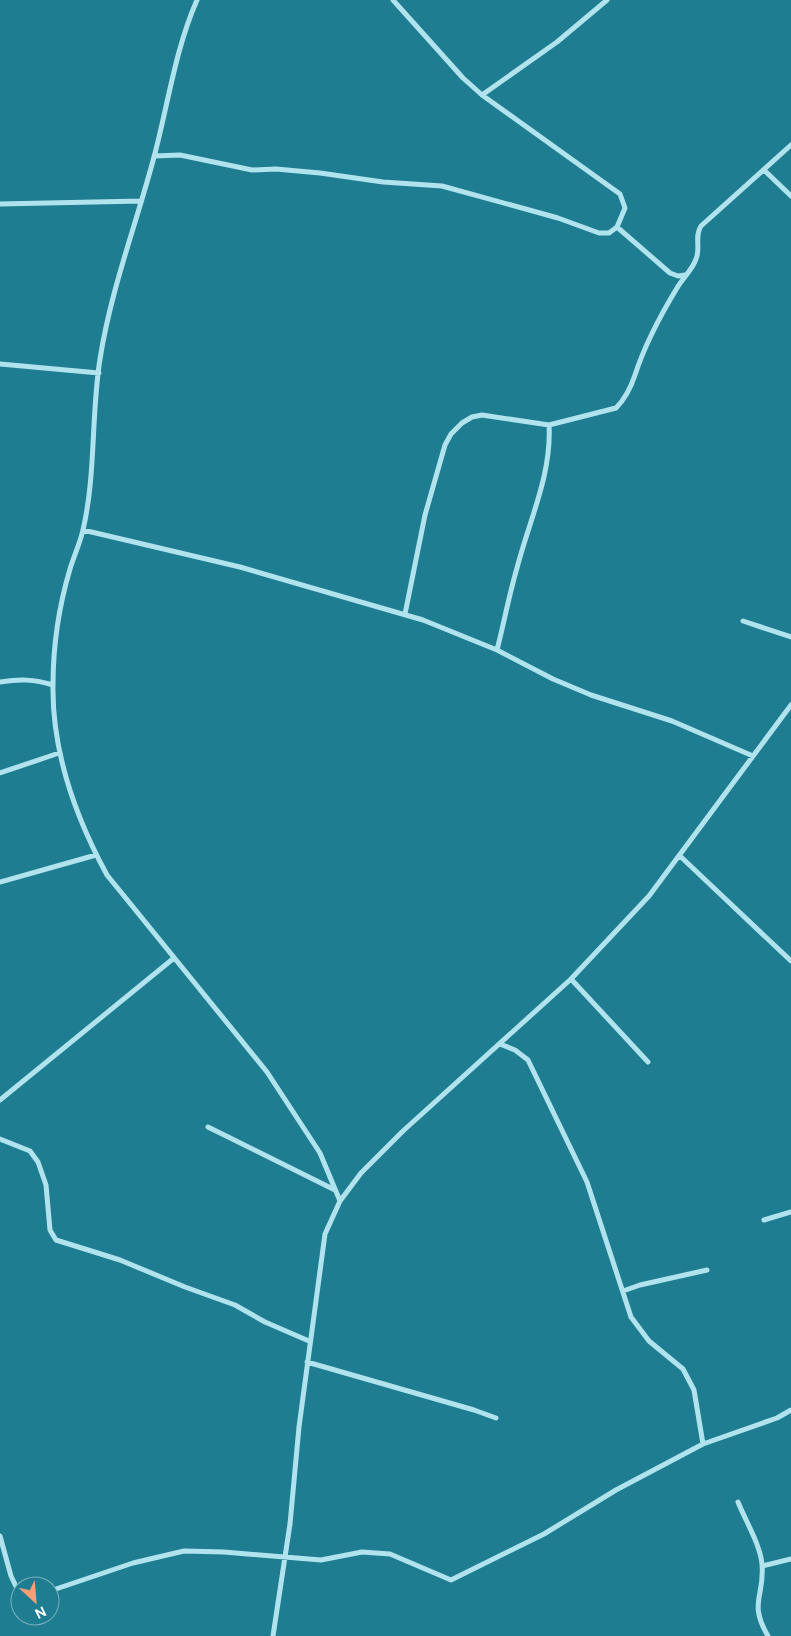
<svg xmlns="http://www.w3.org/2000/svg" width="791" height="1636" viewBox="0 0 791 1636" font-family="'DM Sans',sans-serif">
	<style>
		.lines { fill: none; stroke-linecap: round; stroke-linejoin: round }
		.street { stroke: #b0e3ed; stroke-width: 5 }
	</style>
	<rect width="100%" height="100%" fill="#1f7d91"/>
	<g class="lines">
		<path class="street" d="M 197,0 C 175,50 168,105 154,157 C 136,225 111,289 100,359 C 91,415 96,474 83,530 C 80,543 74,556 70,569 C 59,606 53,646 53,685 C 52,751 76,818 107,875 L 267,1072 L 320,1153 L 340,1201
			M 482,95 L 557,42 L 607,0
			M 154,156 L 180,155 L 252,170 L 276,169 L 320,173 L 383,182 L 442,186 L 558,218 L 599,233 L 609,233 L 617,227 L 625,208 L 620,194 L 482,95 L 463,78 L 393,0
			M 764,170 L 791,196
			M 0,204 L 141,201
			M 617,227 L 670,273 L 678,276 L 685,275
			M 0,364 L 99,373
			M 83,530 L 240,567 L 423,620 L 497,650 L 553,679 L 591,695 L 672,721 L 753,756
			M 405,614 L 425,515 L 445,445 L 451,434 L 462,423 L 472,417 L 482,415 L 549,425 L 616,408 C 625,399 631,387 635,375 C 645,344 660,316 677,288 C 682,279 693,269 696,259 C 701,248 694,237 701,226 L 791,145
			M 743,621 L 791,637
			M 497,650 C 504,623 509,595 517,568 C 529,521 552,474 549,425
			M 0,682 C 19,679 34,679 53,685
			M 0,773 L 59,753
			M 680,856 L 791,961
			M 0,882 L 96,855
			M 571,979 L 648,1062
			M 500,1044 L 515,1050 L 528,1060 L 587,1182 L 631,1317 L 649,1341 L 683,1369 L 694,1390 L 703,1444
			M 0,1100 L 174,958
			M 208,1127 L 335,1190
			M 0,1139 L 30,1151 L 38,1162 L 46,1185 L 50,1230 L 56,1240 L 120,1260 L 185,1287 L 235,1305 L 265,1322 L 309,1341
			M 764,1220 L 791,1212
			M 623,1291 L 640,1285 L 707,1270
			M 307,1362 L 474,1410 L 496,1418
			M 738,1502 C 746,1522 760,1544 762,1564 C 765,1597 748,1602 768,1636
			M 0,1536 L 11,1576 L 20,1595
			M 762,1566 L 791,1559
			M 50,1591 L 133,1563 L 184,1551 L 224,1552 L 321,1560 L 362,1552 L 390,1554 L 451,1580 L 544,1534 L 616,1490 L 703,1444 L 777,1418 L 791,1410
			M 273,1636 L 290,1524 L 299,1427 L 325,1234 L 340,1201 L 361,1173 L 403,1131 L 571,979 L 649,896 L 791,705"/>
	</g>
	<g transform="translate(35 1601) rotate(154)"><circle r="24" fill="#1f7d91" stroke="#79b1bd"/>
	<path d="M0-4L9 19L0 12L-9 19Z" fill="#fb9e71"/>
	<text y="-8" font-size="14" font-weight="bold" text-anchor="middle" fill="#ffffff">N</text>
	</g>
</svg>
